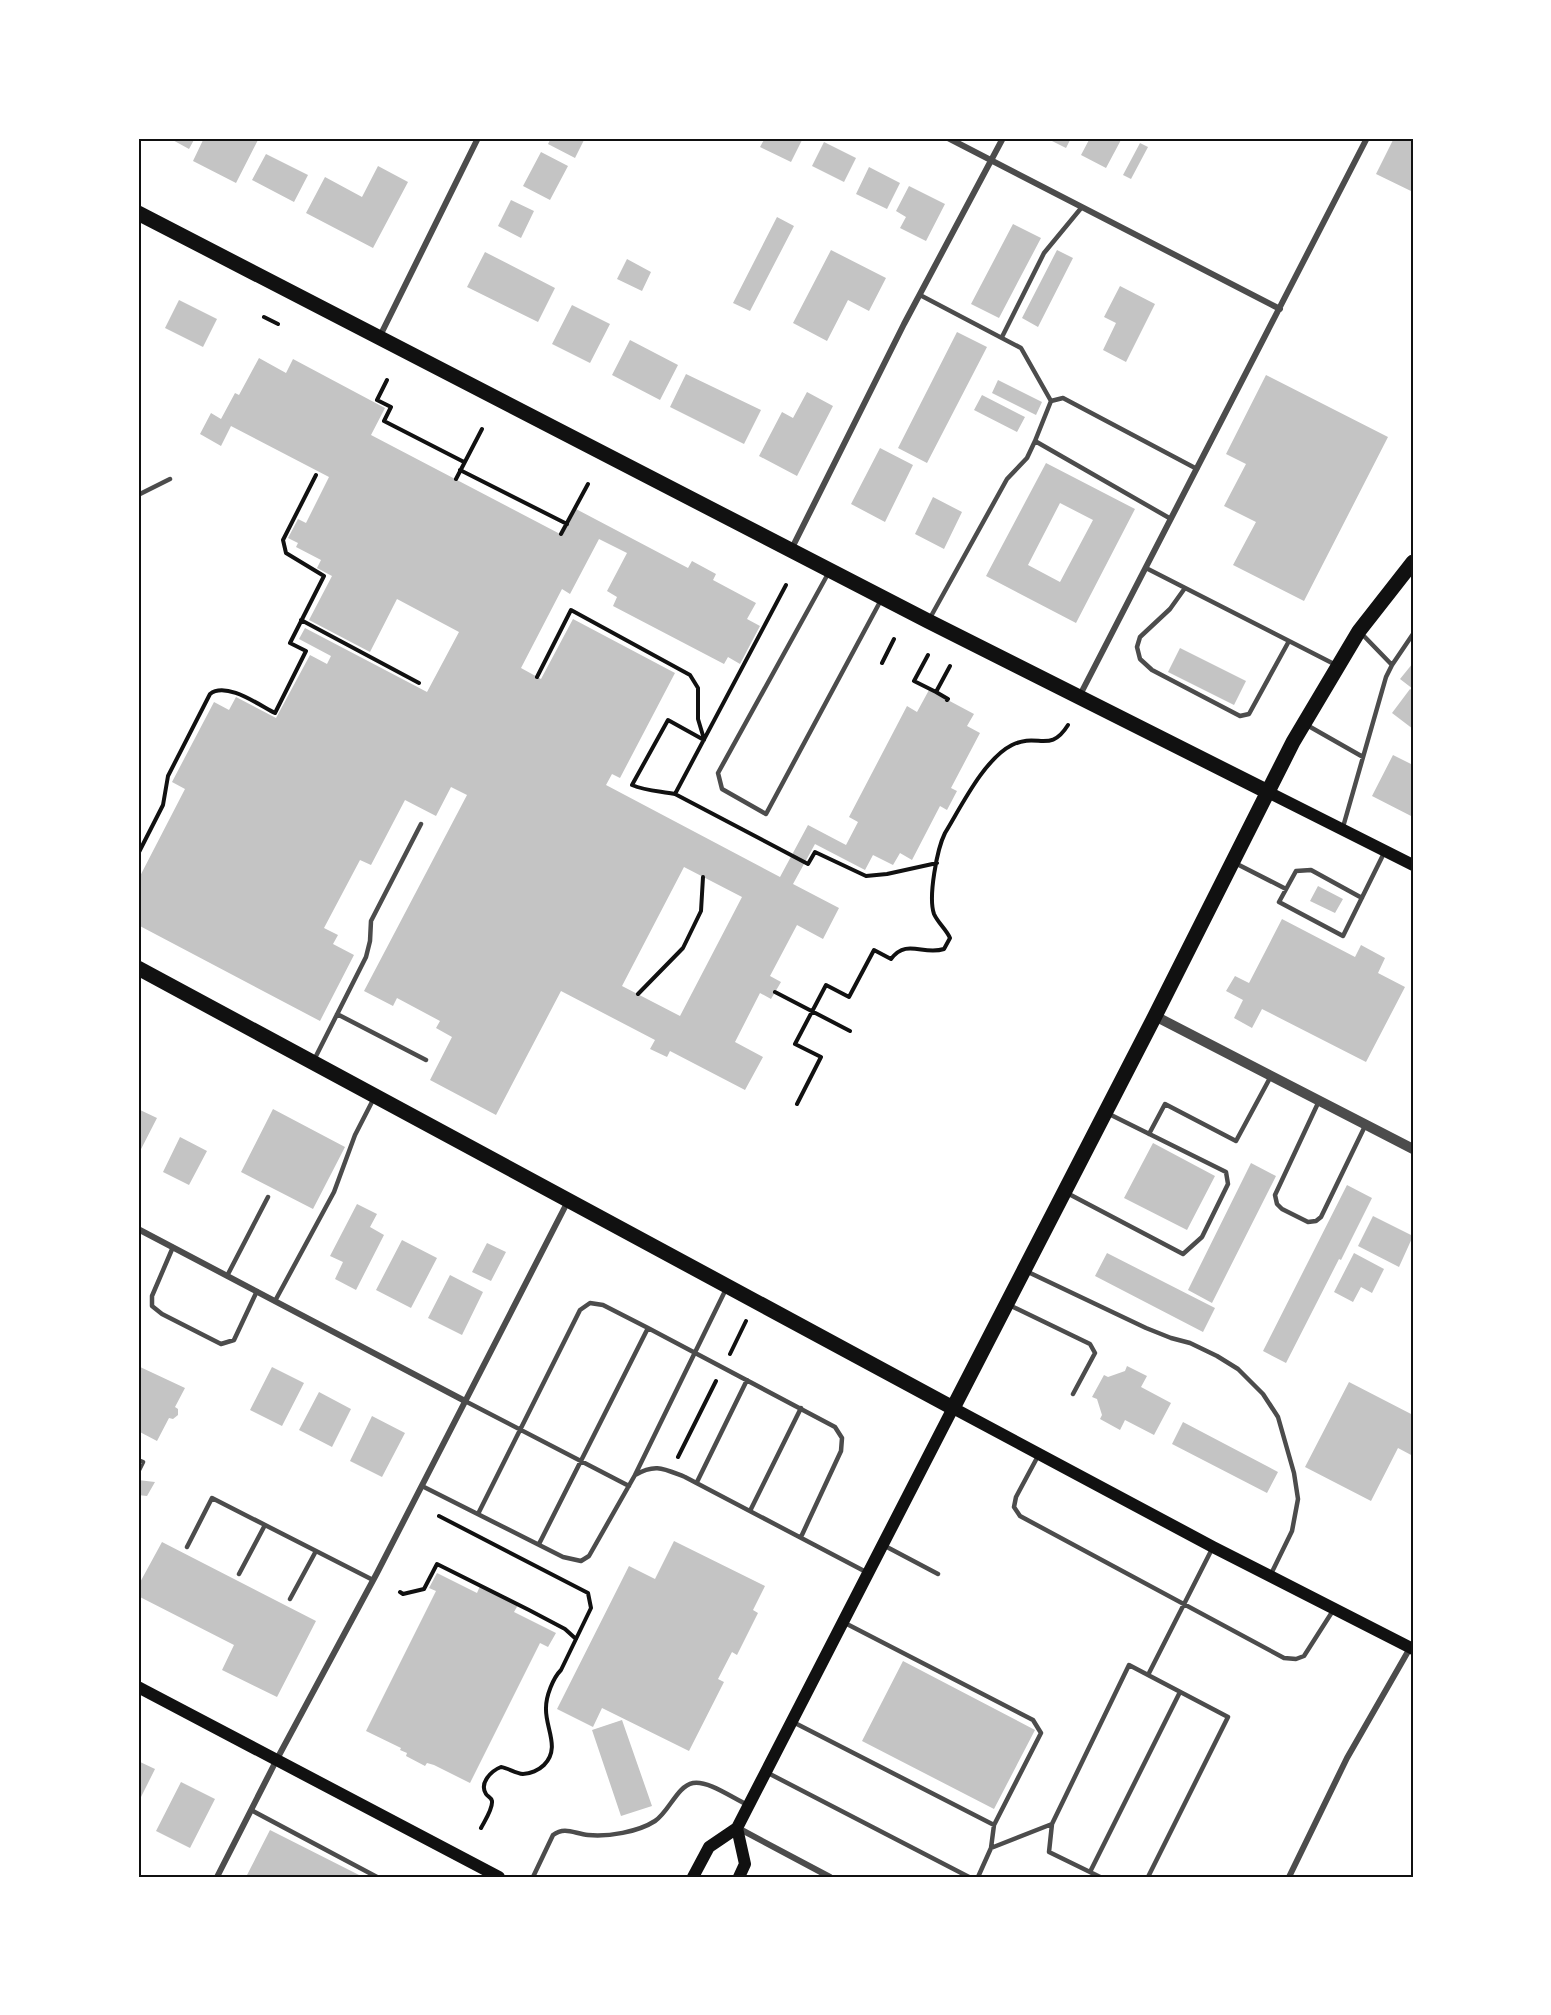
<svg xmlns="http://www.w3.org/2000/svg" width="1551" height="2015" viewBox="0 0 1551 2015" font-family="'Open Sans',sans-serif">
	<style>
		.building { fill: #c4c4c4; fill-rule: evenodd }
		.lines { fill: none; stroke-linecap: round; stroke-linejoin: round }
		.path { stroke: #111; stroke-width: 4 }
		.service { stroke: #4c4c4c; stroke-width: 4.5 }
		.minor { stroke: #4c4c4c; stroke-width: 6 }
		.tertiary { stroke: #4c4c4c; stroke-width: 10 }
		.secondary { stroke: #111; stroke-width: 12 }
		.primary { stroke: #111; stroke-width: 15 }
		.neatline { fill: none; stroke: #111; stroke-width: 2 }
	</style>
	<rect width="100%" height="100%" fill="#fff"/>
	<path class="building" d="M 169,138 L 195,138 L 189,149 Z
		M 204,138 L 259,138 L 236,183 L 193,161 Z
		M 551,138 L 585,138 L 575,158 L 548,144 Z
		M 765,138 L 803,138 L 791,162 L 760,147 Z
		M 1046,138 L 1071,138 L 1066,148 Z
		M 1090,138 L 1122,138 L 1106,168 L 1081,155 Z
		M 1394,138 L 1413,138 L 1413,192 L 1376,174 Z
		M 824,142 L 856,158 L 844,182 L 812,166 Z
		M 1140,143 L 1148,147 L 1131,179 L 1123,175 Z
		M 541,152 L 568,166 L 550,200 L 523,186 Z
		M 266,154 L 308,175 L 294,202 L 252,180 Z
		M 378,166 L 408,182 L 373,248 L 306,213 L 325,177 L 362,197 Z
		M 869,167 L 900,183 L 887,209 L 856,194 Z
		M 909,186 L 945,204 L 926,241 L 900,228 L 906,217 L 896,211 Z
		M 511,200 L 534,211 L 521,238 L 498,226 Z
		M 777,217 L 794,226 L 750,311 L 733,303 Z
		M 1013,224 L 1041,238 L 999,318 L 971,304 Z
		M 831,250 L 886,278 L 869,311 L 848,300 L 827,341 L 793,323 Z
		M 1057,250 L 1073,258 L 1038,327 L 1022,318 Z
		M 485,252 L 555,288 L 538,322 L 467,287 Z
		M 627,259 L 651,272 L 642,291 L 617,279 Z
		M 1120,286 L 1155,304 L 1126,362 L 1103,350 L 1116,323 L 1104,317 Z
		M 179,300 L 217,319 L 203,347 L 165,328 Z
		M 572,305 L 610,324 L 590,363 L 552,344 Z
		M 957,332 L 987,347 L 927,463 L 898,448 Z
		M 630,340 L 678,365 L 660,400 L 612,375 Z
		M 259,358 L 286,373 L 293,359 L 385,408 L 371,435 L 562,535 L 576,509 L 688,568 L 692,561 L 716,574 L 713,580 L 756,603 L 747,619 L 760,626 L 740,664 L 728,657 L 724,664 L 613,606 L 617,597 L 607,591 L 627,553 L 599,539 L 570,594 L 562,589 L 521,668 L 541,679 L 573,619 L 675,673 L 620,778 L 612,774 L 606,785 L 780,877 L 808,825 L 846,845 L 858,822 L 849,817 L 907,706 L 917,712 L 929,690 L 974,714 L 967,726 L 980,733 L 951,788 L 957,791 L 947,810 L 940,806 L 912,860 L 900,853 L 893,865 L 873,855 L 865,870 L 815,844 L 793,884 L 839,908 L 823,939 L 797,925 L 770,976 L 781,982 L 771,999 L 760,993 L 735,1042 L 763,1057 L 745,1090 L 670,1051 L 667,1057 L 650,1049 L 655,1040 L 561,991 L 496,1115 L 430,1080 L 452,1037 L 436,1028 L 440,1021 L 397,998 L 393,1006 L 364,991 L 467,795 L 451,787 L 436,816 L 405,800 L 371,865 L 360,860 L 324,928 L 338,935 L 333,944 L 354,955 L 320,1021 L 138,925 L 138,880 L 185,789 L 172,782 L 214,702 L 229,710 L 236,697 L 276,718 L 310,655 L 327,664 L 331,656 L 299,639 L 305,628 L 427,692 L 459,632 L 397,599 L 370,652 L 309,620 L 332,576 L 317,568 L 321,560 L 296,547 L 298,543 L 288,538 L 298,519 L 306,523 L 329,477 L 231,426 L 221,446 L 200,434 L 211,413 L 221,419 L 235,393 L 239,395 ZM 684,867 L 742,897 L 680,1016 L 622,986 Z
		M 686,374 L 761,410 L 744,444 L 670,407 Z
		M 1266,375 L 1388,437 L 1304,601 L 1233,565 L 1256,522 L 1224,506 L 1246,464 L 1226,454 Z
		M 998,380 L 1042,402 L 1036,415 L 992,393 Z
		M 807,392 L 833,406 L 797,476 L 759,456 L 782,412 L 793,418 Z
		M 982,395 L 1025,417 L 1017,432 L 974,410 Z
		M 880,448 L 913,465 L 885,522 L 851,504 Z
		M 1046,463 L 1135,509 L 1076,623 L 986,576 ZM 1060,503 L 1093,520 L 1060,582 L 1028,565 Z
		M 933,497 L 962,512 L 944,549 L 915,534 Z
		M 1180,648 L 1246,681 L 1234,705 L 1168,672 Z
		M 1413,663 L 1413,689 L 1400,679 Z
		M 1410,689 L 1413,691 L 1413,729 L 1392,713 Z
		M 1393,755 L 1413,765 L 1413,817 L 1372,796 Z
		M 1318,886 L 1343,899 L 1335,913 L 1310,901 Z
		M 1282,919 L 1355,957 L 1361,945 L 1385,958 L 1378,973 L 1405,987 L 1366,1062 L 1262,1009 L 1252,1028 L 1234,1018 L 1243,1000 L 1226,991 L 1235,976 L 1249,983 Z
		M 138,1109 L 157,1118 L 138,1155 Z
		M 273,1109 L 345,1147 L 313,1209 L 241,1172 Z
		M 180,1137 L 207,1151 L 189,1185 L 163,1172 Z
		M 1153,1143 L 1215,1176 L 1187,1230 L 1124,1198 Z
		M 1251,1163 L 1276,1176 L 1212,1303 L 1188,1290 Z
		M 1347,1185 L 1372,1198 L 1341,1260 L 1339,1259 L 1286,1363 L 1263,1351 Z
		M 357,1204 L 377,1214 L 370,1227 L 384,1235 L 356,1290 L 335,1279 L 343,1262 L 330,1256 Z
		M 1373,1216 L 1413,1236 L 1399,1267 L 1358,1246 Z
		M 402,1240 L 437,1258 L 411,1308 L 376,1290 Z
		M 487,1243 L 506,1252 L 491,1281 L 472,1272 Z
		M 1107,1253 L 1215,1308 L 1203,1332 L 1095,1276 Z
		M 1354,1253 L 1384,1269 L 1372,1293 L 1361,1287 L 1353,1302 L 1334,1292 Z
		M 450,1275 L 483,1292 L 462,1335 L 428,1318 Z
		M 138,1366 L 185,1388 L 175,1407 L 178,1409 L 178,1415 L 173,1419 L 169,1418 L 157,1441 L 138,1431 Z
		M 1127,1366 L 1147,1376 L 1141,1387 L 1171,1403 L 1154,1435 L 1125,1420 L 1120,1430 L 1100,1419 L 1102,1415 L 1097,1399 L 1092,1397 L 1104,1375 L 1108,1377 L 1125,1371 Z
		M 272,1367 L 304,1383 L 282,1426 L 250,1410 Z
		M 1349,1382 L 1413,1415 L 1413,1456 L 1398,1448 L 1371,1501 L 1305,1467 Z
		M 319,1392 L 351,1409 L 332,1447 L 299,1430 Z
		M 372,1416 L 405,1433 L 382,1477 L 350,1461 Z
		M 1183,1422 L 1278,1472 L 1267,1493 L 1172,1444 Z
		M 138,1480 L 155,1482 L 147,1496 L 138,1495 Z
		M 674,1541 L 765,1586 L 753,1610 L 758,1613 L 737,1655 L 732,1652 L 718,1679 L 724,1682 L 689,1751 L 602,1708 L 593,1727 L 557,1709 L 629,1566 L 655,1579 Z
		M 162,1542 L 316,1621 L 277,1697 L 222,1670 L 234,1645 L 138,1596 L 138,1586 Z
		M 437,1573 L 477,1593 L 480,1586 L 518,1605 L 514,1612 L 556,1633 L 548,1647 L 540,1643 L 470,1783 L 434,1765 L 427,1763 L 425,1766 L 406,1756 L 407,1753 L 400,1750 L 401,1748 L 366,1731 L 436,1591 L 429,1588 Z
		M 903,1661 L 1035,1730 L 994,1809 L 862,1741 Z
		M 622,1720 L 652,1806 L 621,1816 L 592,1730 Z
		M 138,1761 L 155,1769 L 138,1803 Z
		M 181,1782 L 215,1799 L 190,1848 L 156,1831 Z
		M 270,1830 L 363,1877 L 246,1877 Z"/>
	<g class="lines">
		<path class="path" d="M 264,317 L 278,324
			M 387,380 L 377,400 L 391,407 L 384,421 L 464,462
			M 460,470 L 567,524
			M 456,479 L 482,429
			M 561,534 L 588,484
			M 786,585 L 675,794 L 808,864 L 815,852 L 866,876 L 887,874 L 937,863
			M 301,620 L 419,683
			M 928,655 L 914,681 L 936,692 L 950,666
			M 882,663 L 894,639
			M 537,677 L 571,610 L 690,675 L 698,688 L 698,719 L 704,739
			M 936,692 L 948,699 L 947,700
			M 675,794 C 660,791 646,791 632,785 L 668,720 L 704,740
			M 138,854 L 163,805 L 168,776 L 210,694 C 226,681 259,705 275,713 L 306,651 L 290,643 L 324,576 L 286,553 L 283,540 L 316,475
			M 775,992 L 850,1031
			M 638,994 L 683,948 L 701,911 L 703,877
			M 797,1104 L 821,1057 L 795,1044 L 826,985 L 849,997 L 874,950 L 891,959 C 907,938 923,956 944,949 L 950,938 C 946,929 938,923 934,914 C 928,897 937,849 945,833 C 961,807 984,759 1012,745 C 1038,732 1050,754 1068,725
			M 730,1354 L 746,1321
			M 678,1457 L 716,1381
			M 439,1516 L 588,1593 L 591,1608 L 561,1670 C 553,1678 546,1696 546,1708 C 545,1728 561,1748 544,1765 C 539,1770 530,1774 523,1774 C 515,1773 508,1768 501,1767 C 491,1771 479,1783 486,1794 C 488,1797 491,1797 492,1801 C 493,1809 484,1822 481,1828
			M 400,1592 L 403,1594 L 424,1589 L 437,1564 L 529,1610 L 565,1629 L 576,1639"/>
		<path class="service" d="M 920,295 L 1021,348 L 1051,401
			M 1002,337 L 1044,253 L 1082,207
			M 1035,441 L 1051,401 L 1063,398 L 1197,469
			M 138,495 L 170,479
			M 1146,568 L 1336,665
			M 829,572 L 718,773 L 722,789 L 766,814 L 881,600
			M 1185,588 L 1170,609 L 1140,637 L 1137,647 L 1140,659 L 1152,670 L 1240,716 L 1249,714 L 1289,641
			M 930,618 L 1007,479 L 1027,458 L 1035,441 L 1171,519
			M 1392,665 L 1413,634
			M 1305,724 L 1363,757
			M 1343,827 L 1386,677 L 1392,665 L 1361,633
			M 1235,863 L 1286,889
			M 1362,898 L 1311,870 L 1296,871 L 1279,902 L 1343,936 L 1385,851
			M 337,1014 L 426,1060
			M 314,1060 L 366,957 L 370,941 L 371,921 L 421,824
			M 1319,1101 L 1275,1195 L 1277,1204 L 1282,1209 L 1308,1222 L 1316,1221 L 1321,1217 L 1366,1124
			M 1149,1134 L 1165,1104 L 1236,1141 L 1271,1076
			M 1067,1193 L 1183,1254 L 1202,1237 L 1228,1184 L 1226,1172 L 1107,1113
			M 173,1247 L 152,1296 L 152,1306 L 162,1314 L 221,1344 L 234,1340 L 257,1291
			M 1028,1272 L 1146,1328 L 1171,1338 L 1190,1343 L 1217,1356 L 1238,1369 L 1263,1394 L 1278,1417 L 1294,1473 L 1298,1499 L 1292,1531 L 1271,1574
			M 227,1276 L 268,1197
			M 275,1301 L 334,1192 L 355,1135 L 374,1098
			M 1009,1305 L 1090,1344 L 1095,1353 L 1073,1394
			M 465,1401 L 629,1486
			M 1038,1456 L 1016,1497 L 1014,1507 L 1020,1516 L 1284,1658 L 1296,1659 L 1304,1656 L 1334,1609
			M 138,1460 L 143,1462 L 138,1472
			M 635,1475 L 726,1289
			M 697,1482 L 747,1380
			M 422,1486 L 563,1557 L 581,1561 L 589,1556 L 635,1475 C 656,1463 664,1469 685,1477 L 868,1573
			M 750,1511 L 801,1408
			M 478,1514 L 580,1310 L 590,1303 L 603,1305 L 648,1328 L 835,1427 L 842,1438 L 841,1451 L 801,1537
			M 539,1544 L 648,1328
			M 885,1546 L 938,1574
			M 187,1547 L 212,1498 L 373,1580
			M 239,1574 L 265,1525
			M 290,1599 L 316,1551
			M 843,1622 L 1033,1720 L 1041,1733 L 994,1825 L 991,1848 L 978,1877
			M 1148,1675 L 1212,1549
			M 793,1722 L 994,1825
			M 768,1773 L 969,1877
			M 251,1810 L 377,1877
			M 1052,1824 L 1049,1852 L 1090,1872
			M 991,1848 L 1052,1824 L 1129,1665 L 1228,1717 L 1148,1877
			M 533,1877 L 553,1835 C 565,1826 575,1834 588,1835 C 608,1837 638,1832 655,1821 C 669,1812 677,1786 693,1783 C 708,1780 734,1799 748,1805
			M 1100,1877 L 1090,1872 L 1180,1692"/>
		<path class="minor" d="M 948,138 L 1280,309
			M 380,336 L 478,138
			M 791,550 L 904,324 L 1003,138
			M 1079,697 L 1367,138
			M 138,1229 L 465,1401
			M 738,1828 L 830,1877
			M 217,1877 L 277,1759 L 377,1573 L 568,1201
			M 1289,1877 L 1347,1758 L 1410,1648"/>
		<path class="tertiary" d="M 1155,1016 L 1413,1149"/>
		<path class="secondary" d="M 1268,792 L 1413,865
			M 138,1687 L 499,1877
			M 737,1828 L 745,1864 L 739,1877
			M 693,1877 L 709,1847 L 737,1828 L 953,1408 L 1213,1547 L 1413,1649"/>
		<path class="primary" d="M 138,213 L 928,621 L 1268,792
			M 138,968 L 953,1408 L 1155,1016 L 1293,742 L 1359,631 L 1413,562"/>
	</g>
	<rect width="1551" height="2015" fill="none" stroke="#ffffff" stroke-width="279"/>
	<rect x="140" y="140" width="1272" height="1736" class="neatline"/>
</svg>
